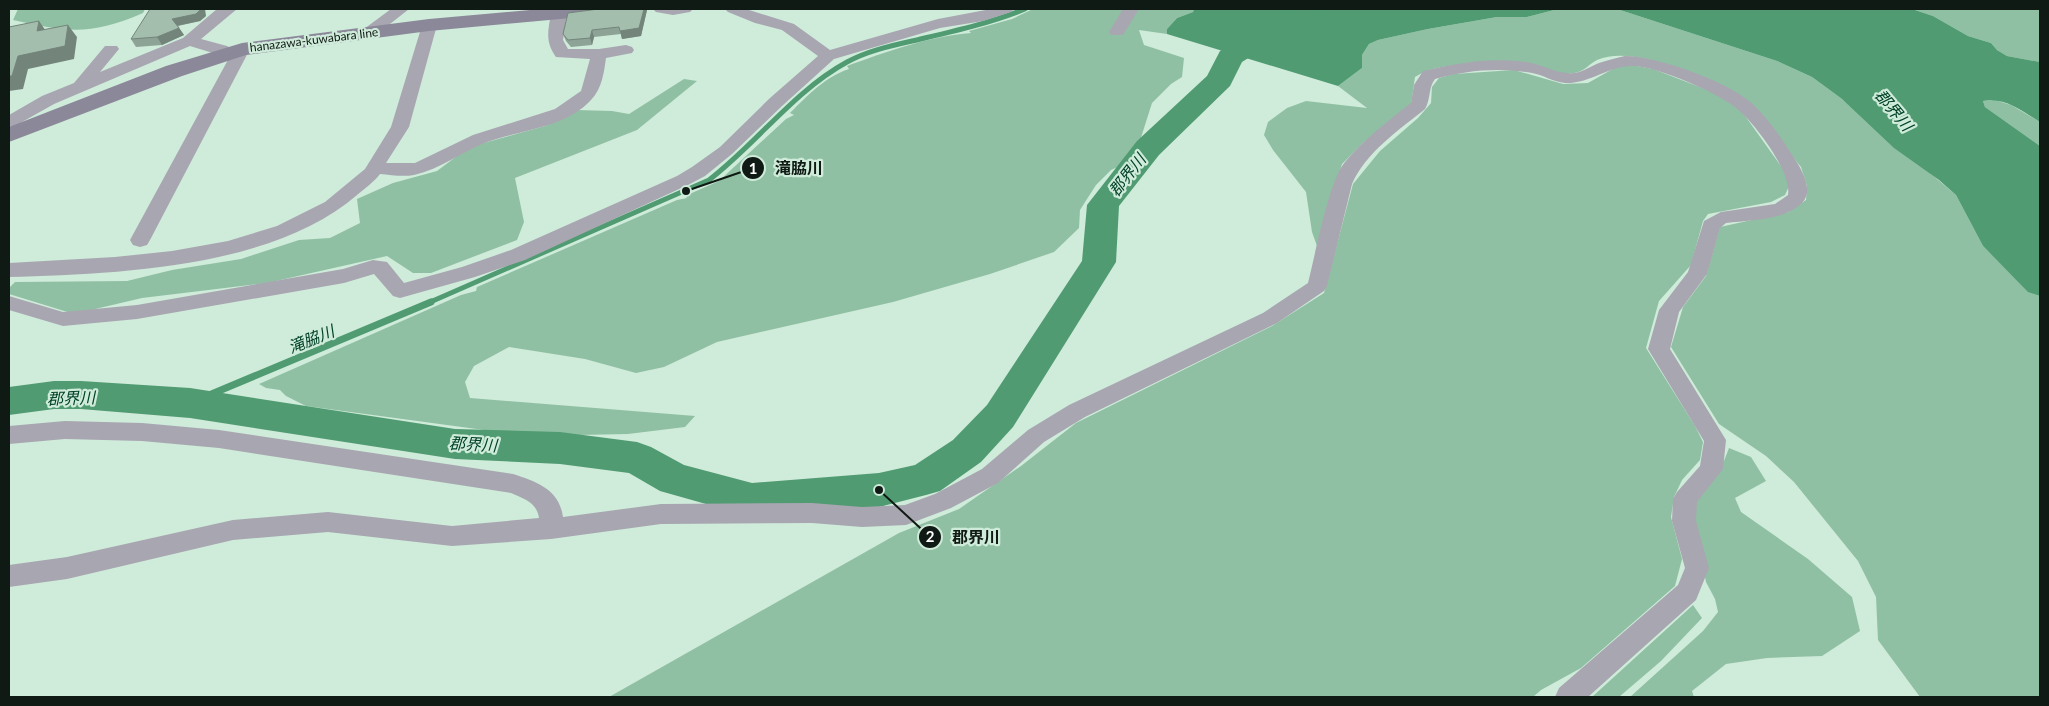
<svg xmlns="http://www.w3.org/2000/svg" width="2049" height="706" viewBox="0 0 2049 706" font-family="Lato,'Noto Sans JP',sans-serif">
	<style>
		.green { fill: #90c0a3 }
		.water { fill: #509b72 }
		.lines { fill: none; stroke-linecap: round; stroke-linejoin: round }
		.stream-far1 { stroke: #509b72; stroke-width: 5 }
		.stream { stroke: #509b72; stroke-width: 7 }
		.river { fill: #509b72; fill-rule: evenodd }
		.street { fill: #a8a6b1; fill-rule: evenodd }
		.secondary { fill: #8b8899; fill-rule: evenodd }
		.wall { fill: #8da396 }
		.shaded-wall { fill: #73857a }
		.building { fill: #a4beae; stroke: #73857a }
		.labels { text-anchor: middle; stroke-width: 4.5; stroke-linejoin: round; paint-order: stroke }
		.far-street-label { font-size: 12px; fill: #101a14; stroke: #cfebda }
		.water-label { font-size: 16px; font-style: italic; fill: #014126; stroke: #cfebda }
		.leader { fill: none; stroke: #101a14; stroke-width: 2 }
		.callout-dot { fill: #101a14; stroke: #cfebda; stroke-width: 2 }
		.mark-label { font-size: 15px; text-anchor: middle; font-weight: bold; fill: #fff }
		.callout-label { font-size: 16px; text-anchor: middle; font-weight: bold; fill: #101a14; stroke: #cfebda; stroke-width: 4.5; stroke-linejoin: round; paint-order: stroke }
	</style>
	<rect width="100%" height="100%" fill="#cfebda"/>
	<path class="green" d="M 18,9 L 145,9 L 143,13 C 90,36 67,32 13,20 Z
		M 1033,9 L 1194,9 L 1193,12 L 1177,18 L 1167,29 L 1167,34 L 1139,30 L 1144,45 L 1184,58 L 1182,77 L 1171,84 L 1152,103 L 1138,147 L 1124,164 L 1111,170 L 1096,185 L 1080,210 L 1079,228 L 1054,252 L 990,274 L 893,302 L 717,342 L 664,367 L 636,373 L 585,359 L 509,347 L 474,366 L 465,382 L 470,398 L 695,416 L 685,427 L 628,434 L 528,436 L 306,406 L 286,396 L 280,390 L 266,388 L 259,384 L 461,295 L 476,291 L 477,287 L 677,200 L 687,198 L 685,196 L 719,181 L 786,119 L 794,115 L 790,113 C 808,95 825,77 849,69 L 847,66 C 886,52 929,36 971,33 L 969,31 L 1012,19 Z
		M 1558,9 L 1617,9 L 1777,61 L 1812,77 L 1842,99 L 1956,195 L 1983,246 L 2028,291 L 2040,296 L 2040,697 L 1920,697 L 1878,640 L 1876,597 L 1858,561 L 1794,482 L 1766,456 L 1719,424 L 1671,347 L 1683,307 L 1706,276 L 1720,227 L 1788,212 L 1806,200 L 1807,186 L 1801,167 L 1749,103 L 1651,60 C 1633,56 1614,53 1597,60 C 1589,64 1584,72 1574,73 C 1552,75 1530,64 1509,62 C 1500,62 1491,63 1482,64 C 1459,65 1436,64 1415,77 L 1411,105 L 1363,143 L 1342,164 L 1317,246 L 1312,232 L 1306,192 L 1273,150 L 1264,135 L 1268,122 L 1287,108 L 1306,101 L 1367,108 L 1338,86 L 1362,68 L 1362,55 L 1369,44 L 1378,40 L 1428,29 L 1497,17 L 1527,17 Z
		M 1912,9 L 2040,9 L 2040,62 L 2007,56 L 1997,50 L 1991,43 L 1968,36 L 1933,16 Z
		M 1618,66 L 1637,66 L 1653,69 L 1718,94 L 1738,106 L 1786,173 L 1790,184 L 1785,195 L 1771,202 L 1708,214 L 1703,221 L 1691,265 L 1659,301 L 1646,348 L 1695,426 L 1703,442 L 1700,460 L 1682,480 L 1674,497 L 1671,517 L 1682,559 L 1675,586 L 1581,668 L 1541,690 L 1533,697 L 609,697 L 899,533 L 959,509 L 1021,466 L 1076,423 L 1272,326 L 1324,293 L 1353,184 L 1380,151 L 1418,118 L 1431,103 L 1432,87 L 1439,78 L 1454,74 L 1514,70 L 1563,84 L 1588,83 Z
		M 684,79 L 697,81 L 637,130 L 515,178 L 524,222 L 517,240 L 431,273 L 413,273 L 387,256 L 267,283 L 142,298 L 74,314 L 9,294 L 9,288 L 15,282 L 127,281 L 172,270 L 241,259 L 299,240 L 330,238 L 360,223 L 357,199 L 393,183 L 437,171 L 469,147 L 545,126 L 576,110 L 612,111 L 629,114 Z
		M 1995,100 L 2011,105 L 2040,122 L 2040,146 L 1985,107 L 1983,101 Z
		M 1729,448 L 1751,457 L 1766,481 L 1735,498 L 1741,512 L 1808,559 L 1852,597 L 1860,631 L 1822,656 L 1767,658 L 1726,664 L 1692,691 L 1694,697 L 1630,697 L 1703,631 L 1718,612 L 1715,599 L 1706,582 L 1691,507 L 1724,461 Z
		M 1693,605 L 1702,618 L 1661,661 L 1619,697 L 1592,697 Z"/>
	<path class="water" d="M 1194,9 L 1558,9 L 1527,17 L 1497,17 L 1428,29 L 1378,40 L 1369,44 L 1362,55 L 1362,68 L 1338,86 L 1167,34 L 1167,29 L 1177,18 L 1193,12 Z
		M 1617,9 L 1912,9 L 1933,16 L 1968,36 L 1991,43 L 1997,50 L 2007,56 L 2040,62 L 2040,122 C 2022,111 2005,97 1983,101 L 1985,107 L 2040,146 L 2040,296 L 2028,292 L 1983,246 L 1956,195 L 1939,180 L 1894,148 L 1842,99 L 1812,77 L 1777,61 Z"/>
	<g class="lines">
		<path class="stream-far1" d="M 428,303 L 709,180 C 757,143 794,91 847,62 C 867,51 890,46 912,41 C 950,32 988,24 1025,9"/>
		<path class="stream" d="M 190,403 L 431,302"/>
		<path class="river" d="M 1289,9 L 1328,9 L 1324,15 L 1310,19 L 1242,62 L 1230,86 L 1159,155 L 1119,206 L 1116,262 L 1013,427 L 981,462 L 940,491 L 926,495 L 879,507 L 752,517 L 660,491 L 629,473 L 560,464 L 455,459 L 190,418 L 81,409 L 54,409 L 9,415 L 9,387 L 54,381 L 81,381 L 190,388 L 455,429 L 560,432 L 637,442 L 651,447 L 684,465 L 752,483 L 879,473 L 915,465 L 953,440 L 987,405 L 1082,261 L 1087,205 L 1137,141 L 1207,76 L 1220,51 Z"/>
		<path class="street" d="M 217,9 L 237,9 L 201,39 L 227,46 L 234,50 L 236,46 L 248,46 L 250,49 L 150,240 L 147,245 L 140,247 L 133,245 L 130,240 L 229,58 L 190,46 L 54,104 L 15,126 L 9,127 L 9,115 L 42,96 L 74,83 L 105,46 L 117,46 L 119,49 L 100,72 L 183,38 Z
			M 391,9 L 409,9 L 376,35 L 364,35 L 362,32 L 364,29 Z
			M 561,9 L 567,13 L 563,40 L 568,49 L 599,49 L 626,45 L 632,47 L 634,50 L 632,53 L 606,58 C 604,72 602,89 591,100 C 565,128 520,130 487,142 C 461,152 441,169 414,175 C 403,177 391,175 380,174 C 374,182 365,188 357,195 C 273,268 117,274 9,277 L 9,263 L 115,257 L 172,251 L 228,241 L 277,226 L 325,202 L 365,169 L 391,127 L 423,22 L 435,22 L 437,25 L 409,127 L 386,163 L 415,163 L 473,135 L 555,109 L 581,91 L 590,59 L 556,57 C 545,41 548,32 551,13 L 554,10 Z
			M 653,9 L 693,9 L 690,12 L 673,15 L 656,12 Z
			M 725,9 L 746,9 L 794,24 L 830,50 L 938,19 L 991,9 L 1014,9 L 1011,12 L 983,21 L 940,28 L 834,59 L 782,106 L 732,154 L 705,176 L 690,184 L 525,260 L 475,277 L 400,298 L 393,296 L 374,274 L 344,283 L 137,319 L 63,326 L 9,310 L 9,296 L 63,312 L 137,305 L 343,269 L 373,260 L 387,262 L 404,283 L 462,267 L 511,250 L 677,176 L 692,167 L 720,147 L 770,98 L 818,56 L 782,30 L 755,23 L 728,12 Z
			M 1123,9 L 1139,9 L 1123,35 L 1111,35 L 1109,32 Z
			M 1625,56 C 1657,56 1725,81 1749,101 C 1769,118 1784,142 1798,164 C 1804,175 1813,192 1802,203 C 1783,221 1751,220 1726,223 L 1720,228 L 1707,274 L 1679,312 L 1670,349 L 1726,440 L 1723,469 L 1697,502 L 1696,521 L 1709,568 L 1696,600 L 1588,697 L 1555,697 L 1559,688 L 1678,585 L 1685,568 L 1672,521 L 1673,499 L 1677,492 L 1700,466 L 1704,441 L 1648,349 L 1659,310 L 1688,272 L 1704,221 L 1721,212 L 1775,204 L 1788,195 C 1792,171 1753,121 1735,107 C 1716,92 1658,67 1634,66 C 1609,65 1590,84 1565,83 C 1553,82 1544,75 1532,73 C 1500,67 1466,70 1435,79 C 1428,88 1431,99 1425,109 C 1399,130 1366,152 1352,184 L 1327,286 L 1324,291 L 1277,323 L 1085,417 L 1044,442 L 998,483 L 951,508 L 906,525 L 862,527 L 812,523 L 661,524 L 551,539 L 452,546 L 328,532 L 233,540 L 67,579 L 9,587 L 9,565 L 67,557 L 233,520 L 328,512 L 452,526 L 539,518 C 537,503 525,499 511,493 L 219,448 L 142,441 L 65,439 L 9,444 L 9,426 L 65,421 L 142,423 L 219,430 L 513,474 C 537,482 559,489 563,517 L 661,504 L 812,503 L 862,507 L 905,505 L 935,494 L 982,469 L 1028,430 L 1069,405 L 1263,313 L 1308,283 C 1315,256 1329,180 1345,162 C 1363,140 1388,121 1411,103 L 1414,85 L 1423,71 C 1457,63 1491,57 1526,62 C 1542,64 1558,75 1574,73 C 1583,72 1591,66 1599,63 C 1608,60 1616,58 1625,56 Z"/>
		<path class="secondary" d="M 541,9 L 614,9 L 611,13 L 604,15 L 429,31 L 246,55 L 182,76 L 9,142 L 9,127 L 166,66 L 242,43 L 429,19 Z"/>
	</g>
	<path class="wall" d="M 599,9 L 647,9 L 647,10 L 641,36 L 622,39 L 621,34 L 594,37 L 592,45 L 571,47 L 566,41 L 563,34 Z
		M 206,16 L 200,21 L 178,26 L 184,35 L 162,45 L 136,47 L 131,39 Z"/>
	<path class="shaded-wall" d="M 201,9 L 205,9 L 206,16 L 200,21 L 176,26 L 172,19 Z
		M 644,9 L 647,9 L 647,10 L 641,36 L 622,39 L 620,31 Z
		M 39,21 L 48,34 L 37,31 Z
		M 68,25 L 77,37 L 74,59 L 28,69 L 23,89 L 9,91 L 9,76 L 18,56 Z
		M 179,28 L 184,35 L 162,45 L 157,37 Z
		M 592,30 L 594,37 L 592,45 L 590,38 Z"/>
	<path class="building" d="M 150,9 L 201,9 L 196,14 L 172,19 L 179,28 L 157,37 L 131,39 Z
		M 599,9 L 644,9 L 639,28 L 620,31 L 619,27 L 592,30 L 590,38 L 568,40 L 563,34 L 568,13 Z
		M 39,21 L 37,31 L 68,25 L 65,46 L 18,56 L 12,76 L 9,76 L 9,27 Z"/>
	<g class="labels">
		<g class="far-street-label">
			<text transform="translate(314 40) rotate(-7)" y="4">hanazawa-kuwabara line</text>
		</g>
		<g class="water-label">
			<text transform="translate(1894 110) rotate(50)" y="6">郡界川</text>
			<text transform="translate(1127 175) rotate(-52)" y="6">郡界川</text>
			<text transform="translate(311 339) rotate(-22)" y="6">滝脇川</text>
			<text transform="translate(71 398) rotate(-2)" y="6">郡界川</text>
			<text transform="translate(473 444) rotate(3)" y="6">郡界川</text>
		</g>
	</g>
	<path class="leader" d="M686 191L753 168M879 490L930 537"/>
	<g class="callout-dot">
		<circle cx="686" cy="191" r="5"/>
		<circle cx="879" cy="490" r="5"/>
		<circle cx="753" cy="168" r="12"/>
		<circle cx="930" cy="537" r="12"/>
	</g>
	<g class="mark-label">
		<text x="753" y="174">1</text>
		<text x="930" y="542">2</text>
	</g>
	<g class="callout-label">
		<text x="799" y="174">滝脇川</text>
		<text x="976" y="543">郡界川</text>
	</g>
	<rect width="2049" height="706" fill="none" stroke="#101a14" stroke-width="20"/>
</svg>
